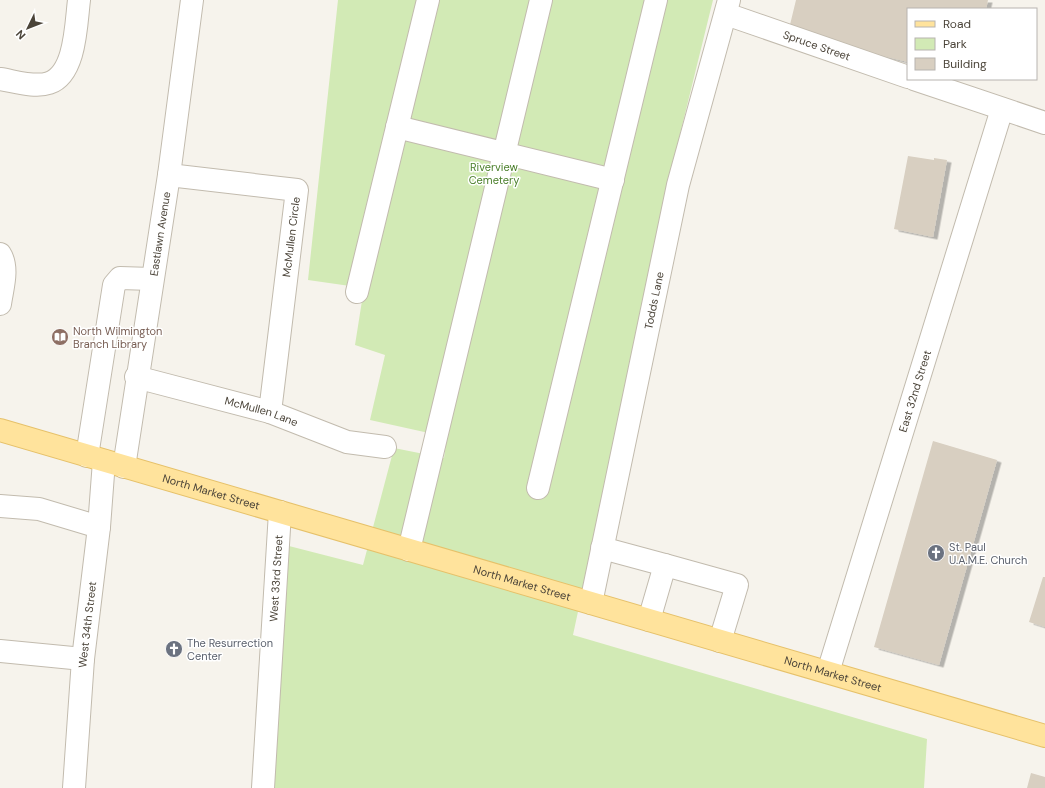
<svg xmlns="http://www.w3.org/2000/svg" width="1045" height="788" viewBox="0 0 1045 788" font-family="'DM Sans',sans-serif">
	<style>
		.green { fill: #d2eab5 }
		.building { fill: #d8cfc1; filter: url(#shadow) }
		.lines { fill: none; stroke-linecap: round; stroke-linejoin: round }
		.minor-casing { stroke: #c2bbae; stroke-width: 24 }
		.major-casing { stroke: #e6c16a; stroke-width: 24 }
		.minor { stroke: #fff; stroke-width: 22 }
		.major { stroke: #ffe39c; stroke-width: 22 }
		.labels { text-anchor: middle; stroke-width: 3; stroke-linejoin: round; paint-order: stroke }
		.street-label { font-size: 11px; fill: #4b4439; stroke: #fff }
		.park-label { font-size: 11px; fill: #4a7f2a; stroke: #fff }
		.education-label { font-size: 11px; fill: #785e54; stroke: #fff; text-anchor: start }
		.worship-label { font-size: 11px; fill: #5b616d; stroke: #fff; text-anchor: start }
	</style>
	<defs>
		<filter id="shadow"><feDropShadow dx="4.5" dy="2.5" stdDeviation="0" flood-color="#0004"/></filter>
	</defs>
	<rect width="100%" height="100%" fill="#f6f3ec"/>
	<path class="green" d="M 338,0 L 713,0 L 681,130 L 573,635 L 927,739 L 924,788 L 273,788 L 289,546 L 363,565 L 394,448 L 444,458 L 447,437 L 370,420 L 385,355 L 355,345 L 364,288 L 308,280 Z"/>
	<path class="building" d="M 796,0 L 988,0 L 986,9 L 908,9 L 908,62 L 788,33 Z
		M 908,156 L 934,160 L 934,158 L 947,160 L 933,237 L 894,229 Z
		M 933,441 L 997,460 L 939,665 L 874,647 Z
		M 1043,577 L 1045,577 L 1045,627 L 1029,622 Z
		M 1031,773 L 1045,777 L 1045,788 L 1027,788 Z"/>
	<g class="lines">
		<g class="minor-casing">
			<g id="minor">
				<path id="s1" d="M 726,14 L 908,77"/>
				<path d="M 0,79 C 14,81 35,88 49,83 C 76,74 76,23 79,0"/>
				<path d="M 914,79 L 1045,123"/>
				<path d="M 397,127 L 613,180"/>
				<path d="M 169,175 L 297,190 L 270,412"/>
				<path d="M 0,254 C 9,268 2,289 0,304"/>
				<path d="M 357,292 L 428,0"/>
				<path id="s2" d="M 136,377 L 270,412 L 347,442 L 385,447"/>
				<path d="M 87,456 L 114,285 L 120,278 L 152,279"/>
				<path id="s3" d="M 124,467 L 169,175 L 192,0"/>
				<path d="M 538,488 L 656,0"/>
				<path d="M 0,506 L 39,509 L 99,527"/>
				<path d="M 602,548 L 665,565"/>
				<path d="M 409,550 L 541,0"/>
				<path id="s4" d="M 591,603 L 678,185 L 729,0"/>
				<path d="M 649,620 L 665,565 L 737,585 L 720,641"/>
				<path d="M 0,651 L 83,659"/>
				<path id="s5" d="M 828,672 L 1002,109"/>
				<path id="s6" d="M 74,788 L 83,659 L 99,527 L 104,461"/>
				<path id="s7" d="M 263,788 L 280,512"/>
			</g>
		</g>
		<g class="major-casing">
			<g id="major">
				<path id="s8" d="M 0,430 L 1045,736"/>
			</g>
		</g>
		<use href="#minor" class="minor"/>
		<use href="#major" class="major"/>
	</g>
	<defs>
		<g id="library-disc" transform="scale(0.9)"><circle r="9.5" fill="#8d6e63" stroke="#fff"/><path d="M-6-4Q-3-5.5-.7-3.5V5Q-3 3-6 4ZM6-4Q3-5.5 .7-3.5V5Q3 3 6 4Z" fill="#fff"/></g>
		<g id="church-disc" transform="scale(0.9)"><circle r="9.5" fill="#6b7280" stroke="#fff"/><path d="M-1.2-6h2.4v3.5h3.3v2.4h-3.3V6h-2.4V-.1h-3.3v-2.4h3.3Z" fill="#fff"/></g>
	</defs>
	<g fill-rule="evenodd">
		<use href="#library-disc" x="60" y="337"/>
		<use href="#church-disc" x="936" y="553"/>
		<use href="#church-disc" x="174" y="649"/>
	</g>
	<g class="labels">
		<g class="street-label">
			<text dy="4" stroke="none"><textPath href="#s1" startOffset="96">Spruce Street</textPath></text>
			<text dy="4" stroke="none"><textPath href="#s3" startOffset="236">Eastlawn Avenue</textPath></text>
			<text transform="translate(291 237) rotate(-83)" y="4">McMullen Circle</text>
			<text dy="4" stroke="none"><textPath href="#s4" startOffset="309">Todds Lane</textPath></text>
			<text dy="4" stroke="none"><textPath href="#s5" startOffset="294">East 32nd Street</textPath></text>
			<text dy="4" stroke="none"><textPath href="#s2" startOffset="130">McMullen Lane</textPath></text>
			<text dy="4" stroke="none"><textPath href="#s8" startOffset="220">North Market Street</textPath></text>
			<text dy="4" stroke="none"><textPath href="#s7" startOffset="210">West 33rd Street</textPath></text>
			<text dy="4" stroke="none"><textPath href="#s8" startOffset="544">North Market Street</textPath></text>
			<text dy="4" stroke="none"><textPath href="#s6" startOffset="164">West 34th Street</textPath></text>
			<text dy="4" stroke="none"><textPath href="#s8" startOffset="868">North Market Street</textPath></text>
		</g>
		<g class="park-label">
			<text x="494" y="171">Riverview<tspan x="494" dy="13">Cemetery</tspan></text>
		</g>
		<g class="education-label">
			<text x="73" y="335">North Wilmington<tspan x="73" dy="13">Branch Library</tspan></text>
		</g>
		<g class="worship-label">
			<text x="949" y="551">St. Paul<tspan x="949" dy="13">U.A.M.E. Church</tspan></text>
			<text x="187" y="647">The Resurrection<tspan x="187" dy="13">Center</tspan></text>
		</g>
	</g>
	<rect x="907" y="8" width="130" height="72" fill="#ffffff" stroke="#b7b4b0"/>
	<rect x="915" y="21" width="20" height="6" fill="#ffe39c" stroke="#b7b4b0"/>
	<text x="943" y="28" font-size="12" fill="#4b4439">Road</text>
	<rect x="915" y="38" width="20" height="12" fill="#d2eab5" stroke="#b7b4b0"/>
	<text x="943" y="48" font-size="12" fill="#4b4439">Park</text>
	<rect x="915" y="58" width="20" height="12" fill="#d8cfc1" stroke="#b7b4b0"/>
	<text x="943" y="68" font-size="12" fill="#4b4439">Building</text>
	<g transform="translate(28 28) rotate(227)" stroke="#ffffff" stroke-width="3" paint-order="stroke">
	<path d="M0-3L7 15L0 10L-7 15Z" fill="#4b4439"/>
	<text y="-6" font-size="11" font-weight="bold" text-anchor="middle" fill="#4b4439">N</text>
	</g>
</svg>
